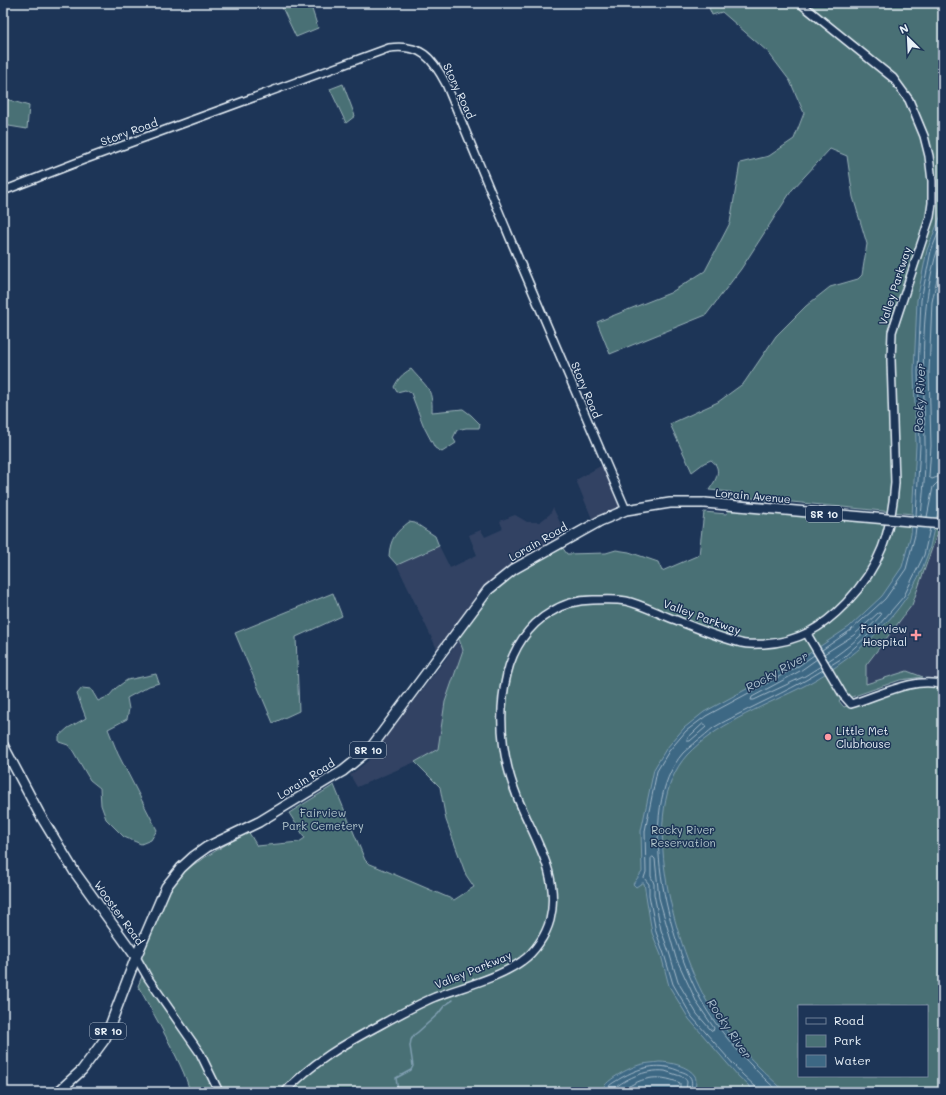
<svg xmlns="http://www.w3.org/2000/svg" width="946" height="1095" viewBox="0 0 946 1095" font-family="Mali,sans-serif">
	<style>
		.built { fill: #334364 }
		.green { fill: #487075; stroke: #98b0b6; fill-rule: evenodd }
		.water { fill: #3d6884; stroke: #819fb2 }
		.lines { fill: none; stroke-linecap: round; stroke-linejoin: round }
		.shore { stroke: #a4baca; stroke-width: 1 }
		.stream { stroke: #819fb2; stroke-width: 1.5 }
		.minor-casing { stroke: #e8f1f8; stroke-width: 10 }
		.major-casing { stroke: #e8f1f8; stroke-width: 12 }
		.minor { stroke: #1d3557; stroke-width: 7 }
		.major { stroke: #1d3557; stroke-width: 9 }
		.major-bridge-casing { stroke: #e8f1f8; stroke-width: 12; stroke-linecap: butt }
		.major-bridge { stroke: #1d3557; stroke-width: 9 }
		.poi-dot { fill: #ff9aa2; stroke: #1d3557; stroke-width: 1.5 }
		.labels { text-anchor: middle; stroke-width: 3; stroke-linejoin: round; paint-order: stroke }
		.shield { fill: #1d3557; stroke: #abb9c8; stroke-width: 1 }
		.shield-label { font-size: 10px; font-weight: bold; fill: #e8f1f8 }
		.street-label { font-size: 11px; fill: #e8f1f8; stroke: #1d3557 }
		.poi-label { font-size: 11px; fill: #e8f1f8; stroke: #1d3557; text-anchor: end }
		.park-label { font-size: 11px; fill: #b0c4ca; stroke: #1d3557 }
		.water-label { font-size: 12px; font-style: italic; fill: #acc1cf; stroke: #1d3557 }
	</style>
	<rect width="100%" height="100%" fill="#1d3557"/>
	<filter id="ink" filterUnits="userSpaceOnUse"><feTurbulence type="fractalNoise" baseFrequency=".025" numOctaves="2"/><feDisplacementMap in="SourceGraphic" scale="8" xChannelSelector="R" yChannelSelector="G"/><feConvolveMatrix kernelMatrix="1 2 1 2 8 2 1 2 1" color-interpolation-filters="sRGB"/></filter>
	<g filter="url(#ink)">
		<path class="built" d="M 604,464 L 621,506 L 593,521 L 576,480 Z
			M 553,508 L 567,537 L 511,567 L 438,651 L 397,565 L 439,546 L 450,568 L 477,555 L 469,535 L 481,530 L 485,537 L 503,529 L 500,521 L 515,515 L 527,522 L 540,522 L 550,514 Z
			M 943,534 L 943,680 L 923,677 L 907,671 L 866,684 L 866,665 L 912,605 L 936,537 Z
			M 459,640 L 463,650 L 445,702 L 438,749 L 415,762 L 357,787 L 350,775 L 368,761 L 445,660 Z"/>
		<path class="green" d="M 280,3 L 310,3 L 318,28 L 296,37 Z
			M 707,3 L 943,3 L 943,517 L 731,496 L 731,492 L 709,490 C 716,480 723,469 711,460 L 704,463 L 692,472 L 670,424 L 718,402 L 744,383 L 776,336 L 806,306 L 830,287 L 858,279 L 862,275 L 867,244 L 853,197 L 847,156 L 830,149 L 792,190 L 741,269 L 706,315 L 610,354 L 597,322 L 670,293 L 705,271 L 730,223 L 740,163 L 769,156 L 794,139 L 804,113 L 790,81 L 768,52 L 722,12 L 712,15 Z
			M 343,84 L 355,116 L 346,123 L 330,89 Z
			M 3,98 L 29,106 L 27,129 L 3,125 Z
			M 411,369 C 426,387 433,387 432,412 L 463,409 L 471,415 L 480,424 L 479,428 L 466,428 L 457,430 L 453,438 L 456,443 L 442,452 L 435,448 L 424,427 L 411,393 L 405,390 L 397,392 L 394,387 C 398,379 402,374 411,369 Z
			M 729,502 L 943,529 L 943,534 L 936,537 L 912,605 L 866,665 L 866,684 L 907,671 L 923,677 L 900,680 L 846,699 L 843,696 L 839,701 L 844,707 L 901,686 L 943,683 L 943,1092 L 189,1092 C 191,1078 148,1004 138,986 L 145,969 L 137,956 L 178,874 L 248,831 L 257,846 L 299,842 L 305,838 L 289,813 L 334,785 L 365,860 L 368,863 L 454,900 L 474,887 L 466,875 L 446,820 L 440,787 L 415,762 L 438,749 L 445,702 L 463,650 L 457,634 L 492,587 L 562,547 L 567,554 L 606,553 L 616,550 L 629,552 L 658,562 L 662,571 L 699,555 L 704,512 L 727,514 ZM 799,1006 L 927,1006 L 927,1076 L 799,1076 Z
			M 409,522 L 415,523 L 435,536 L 439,546 L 397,565 L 389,556 C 390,539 396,532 409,522 Z
			M 333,593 L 342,616 L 296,637 L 299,711 L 273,723 L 235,633 Z
			M 156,674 L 159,683 L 149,686 L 127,698 L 129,709 L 127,719 L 108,729 L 118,754 L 157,830 L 151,840 L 141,844 L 124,837 L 106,819 L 101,805 L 100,788 L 90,780 L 73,751 L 68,745 L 59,742 L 59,736 L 68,728 L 86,718 L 77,694 L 82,688 L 91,689 L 98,701 L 109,696 L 116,688 L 127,680 Z"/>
		<path class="water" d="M 943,210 L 943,462 C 942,474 942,486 941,498 C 939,510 935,521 933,533 C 931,541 930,549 927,556 C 908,614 850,664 796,690 C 761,707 714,726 687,755 C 637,810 674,941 705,998 C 723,1032 757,1067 786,1092 L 756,1092 L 739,1077 L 689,1019 L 669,986 L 661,955 L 652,933 L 644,883 L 642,883 L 636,887 L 633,884 L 642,872 L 641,831 L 654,769 L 666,749 L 684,728 L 704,712 L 795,663 L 849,627 L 882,596 L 902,567 L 911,534 L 916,445 L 914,371 L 917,300 L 927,250 Z
			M 659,1062 C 670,1062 689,1066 695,1076 C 697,1080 695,1087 695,1092 L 601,1092 C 603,1081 629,1068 639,1065 C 645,1063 653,1063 659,1062 Z"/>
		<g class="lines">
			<path class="shore" d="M 943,251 L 932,302 L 929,371 L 931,446 L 929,477 L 932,479 L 943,475
				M 916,516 L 920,445 L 918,371 L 921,300 L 931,251 L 943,221
				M 921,517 C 923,492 926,468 925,443 C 924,374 917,300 943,234
				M 927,517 L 933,487 L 937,483 L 943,482
				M 822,650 L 851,630 L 885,599 L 906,569 L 915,535 L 916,527
				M 824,654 L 854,635 L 878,613 L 880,613 L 881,615 C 866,632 847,649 828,661
				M 817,659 L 800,671 L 752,697 L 751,700 L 754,700 L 805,676 L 821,666
				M 831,665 L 844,657 L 878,626 L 904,596 L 924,555 L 930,528
				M 703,724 L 706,725 L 706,727 L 690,741 L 687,741 L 687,739 Z
				M 653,857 L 655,859 L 659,898 L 676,958 L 697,1003 L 714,1028 L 713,1031 L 711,1030 L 697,1014 L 678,982 L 669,952 L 661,930 L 654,894 L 654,884 L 651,876 L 651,859 Z
				M 605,1092 C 607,1085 615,1082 621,1078 C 639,1068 657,1062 677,1070 C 681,1072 687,1072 690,1077 C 693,1081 691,1087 691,1092
				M 610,1092 C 624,1079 645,1069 665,1071 C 669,1072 673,1074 677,1075 C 681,1076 686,1078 687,1082 C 687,1085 686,1089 686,1092
				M 620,1092 C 640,1078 656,1073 680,1083 L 680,1092
				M 758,1092 L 757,1088 L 742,1074 L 692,1017 L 673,984 L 664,954 L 656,932 L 649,895 L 649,884 L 644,878 L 646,872 L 645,831 L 657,771 L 669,751 L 686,731 L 706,716 L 797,667 L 814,655
				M 779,1092 C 753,1069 718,1032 701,1000 C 669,940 633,811 683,753 C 687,749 693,745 697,741 C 703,737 708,732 713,728 C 721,723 730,719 737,715 C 766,700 796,687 823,670"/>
			<path class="stream" d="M 396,1092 L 398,1091 L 396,1078 L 411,1070 L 413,1066 L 410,1046 L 411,1040 L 414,1035 L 418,1032 L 438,1014 L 445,1005 L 453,1000"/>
			<g class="minor-casing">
				<path id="minor" d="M 3,191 L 86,159 L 389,48 C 421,44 432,57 446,84 L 517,255 L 626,510
					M 807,634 L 843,695 L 851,704 C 879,696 914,676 943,685
					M 136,957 L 148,978 L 200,1053 L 219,1092
					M 285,1092 C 311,1063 346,1043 380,1025 C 398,1015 416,1005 435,997 C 462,987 499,978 522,961 C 535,952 546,935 550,920 C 561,876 534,838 518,799 C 502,759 497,716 507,674 C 513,649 528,625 551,612 C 563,604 578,600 593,600 C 604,600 615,599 626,601 C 640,604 655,612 668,617 C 692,626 716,637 741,643 C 748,645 756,644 764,644 C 798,642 822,628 846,603 C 881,566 891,533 895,483 L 891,360 L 892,332 L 930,217 L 932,203 L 932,181 L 929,156 L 924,136 L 909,100 L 893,78 L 800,3"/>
			</g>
			<g class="major-casing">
				<path id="major" d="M 3,745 L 39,813 L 74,871 L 136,957
					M 58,1092 L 82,1070 L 105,1039 L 136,957 L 166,887 L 181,868 L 193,857 L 207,847 L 259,822 L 331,778 L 343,771 L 370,749 L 488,590 L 514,569 L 600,521 L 626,510 L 670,503 L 705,503"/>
			</g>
			<use href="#minor" class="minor"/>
			<use href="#major" class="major"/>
			<g class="major-bridge-casing">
				<path id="major-bridge" d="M 705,503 L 943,524"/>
			</g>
			<use href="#major-bridge" class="major-bridge"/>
		</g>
	</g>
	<g class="poi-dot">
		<path d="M914 629h4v4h4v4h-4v4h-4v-4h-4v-4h4z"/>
		<circle cx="828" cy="737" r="4"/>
	</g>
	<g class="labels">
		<g class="shield">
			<rect x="806" y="506" width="36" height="16" rx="3"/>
			<rect x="350" y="742" width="36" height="16" rx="3"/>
			<rect x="90" y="1023" width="36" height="16" rx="3"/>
		</g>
		<g class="shield-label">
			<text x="824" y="518">SR 10</text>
			<text x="368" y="754">SR 10</text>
			<text x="108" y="1035">SR 10</text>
		</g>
		<g class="street-label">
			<text transform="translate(459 91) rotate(65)" y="4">Story Road</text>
			<text transform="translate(129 132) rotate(-20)" y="4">Story Road</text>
			<text transform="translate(895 286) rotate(-72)" y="4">Valley Parkway</text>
			<text transform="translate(586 390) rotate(67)" y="4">Story Road</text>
			<text transform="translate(753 496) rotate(5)" y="4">Lorain Avenue</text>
			<text transform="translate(538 542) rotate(-30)" y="4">Lorain Road</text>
			<text transform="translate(702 617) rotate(20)" y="4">Valley Parkway</text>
			<text transform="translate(306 779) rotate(-32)" y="4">Lorain Road</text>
			<text transform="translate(119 913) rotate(54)" y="4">Wooster Road</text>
			<text transform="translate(473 970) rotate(-22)" y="4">Valley Parkway</text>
		</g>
		<g class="poi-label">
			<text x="907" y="633">Fairview<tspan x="907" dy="13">Hospital</tspan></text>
			<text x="836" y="735" text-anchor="start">Little Met<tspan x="836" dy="13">Clubhouse</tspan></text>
		</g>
		<g class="park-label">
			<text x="323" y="817">Fairview<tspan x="323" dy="13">Park Cemetery</tspan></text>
			<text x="683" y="834">Rocky River<tspan x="683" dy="13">Reservation</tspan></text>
		</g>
		<g class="water-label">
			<text transform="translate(920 398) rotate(-88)" y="4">Rocky River</text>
			<text transform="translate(777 672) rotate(-29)" y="4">Rocky River</text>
			<text transform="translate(729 1029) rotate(56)" y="4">Rocky River</text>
		</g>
	</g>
	<rect width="946" height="1095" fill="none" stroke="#1d3557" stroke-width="16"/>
	<rect x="8" y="8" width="930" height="1079" fill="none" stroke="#e8f1f8" stroke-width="1.5" filter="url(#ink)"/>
	<rect x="798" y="1005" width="130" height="72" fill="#1d3557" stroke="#6e8097"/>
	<rect x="806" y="1018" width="20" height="6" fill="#1d3557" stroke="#6e8097"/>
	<text x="834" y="1025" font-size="12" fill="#e8f1f8">Road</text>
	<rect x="806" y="1035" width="20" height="12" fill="#487075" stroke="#6e8097"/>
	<text x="834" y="1045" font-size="12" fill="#e8f1f8">Park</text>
	<rect x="806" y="1055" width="20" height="12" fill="#3d6884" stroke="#6e8097"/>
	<text x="834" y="1065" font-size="12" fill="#e8f1f8">Water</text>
	<g transform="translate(908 38) rotate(336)" stroke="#1d3557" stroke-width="3" paint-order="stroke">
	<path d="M0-3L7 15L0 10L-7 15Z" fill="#e8f1f8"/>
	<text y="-6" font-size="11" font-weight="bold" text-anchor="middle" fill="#e8f1f8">N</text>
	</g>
</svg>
